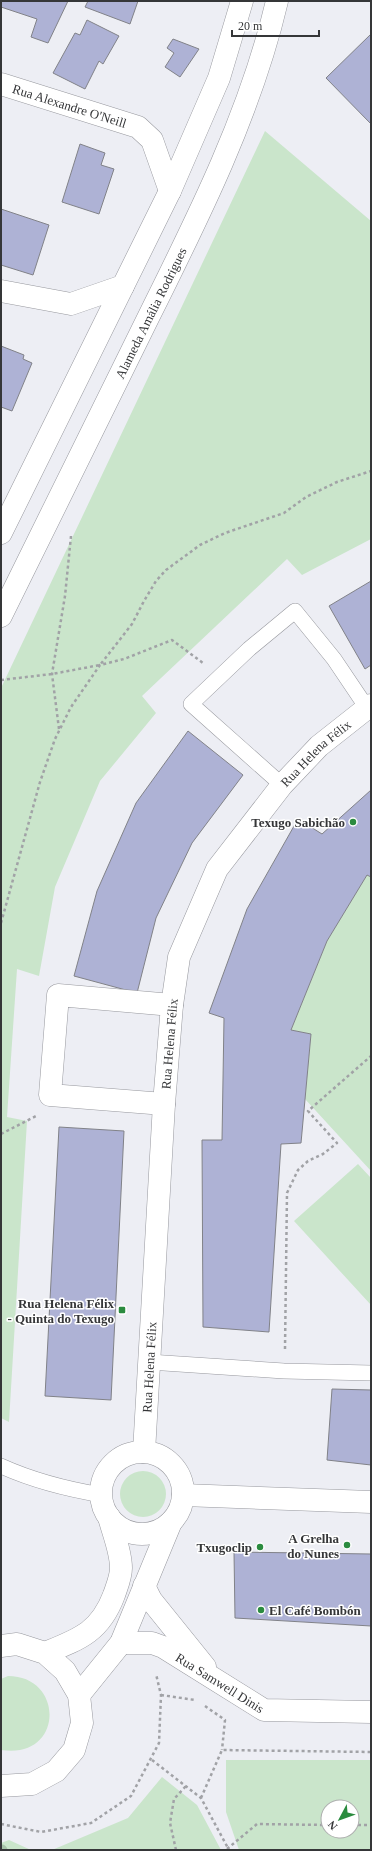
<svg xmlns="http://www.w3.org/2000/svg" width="372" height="1851" viewBox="0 0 372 1851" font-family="Georgia,serif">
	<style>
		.green { fill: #cae5cb; fill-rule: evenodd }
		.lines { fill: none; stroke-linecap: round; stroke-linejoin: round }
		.stream { stroke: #a6c3a8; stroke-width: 9 }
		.building { fill: #aeb2d5; stroke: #818288 }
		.service-casing { stroke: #97989e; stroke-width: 16 }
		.minor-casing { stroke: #97989e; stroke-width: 23 }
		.tertiary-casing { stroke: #97989e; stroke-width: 23 }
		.path { stroke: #a1a2a6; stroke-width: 2.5; stroke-dasharray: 3 3; stroke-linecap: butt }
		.service { stroke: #fff; stroke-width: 15 }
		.minor { stroke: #fff; stroke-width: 22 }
		.tertiary { stroke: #fff; stroke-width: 22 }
		.poi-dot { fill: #2b8b3f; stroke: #fff; stroke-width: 1.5 }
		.labels { text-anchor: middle; stroke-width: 3; stroke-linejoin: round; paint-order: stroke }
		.street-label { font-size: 13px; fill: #353638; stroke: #fff }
		.poi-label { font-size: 13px; font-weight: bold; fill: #353638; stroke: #fff; text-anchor: end }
	</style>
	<rect width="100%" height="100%" fill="#edeef4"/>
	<path class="green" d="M 265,131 L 371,221 L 371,539 L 302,575 L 287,559 L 142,696 L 156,713 L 100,781 L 55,887 L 39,976 L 17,969 L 7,1117 L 27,1121 L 9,1422 L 1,1418 L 1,688 Z
		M 367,875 L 371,877 L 371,1171 L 305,1099 L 311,1034 L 291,1030 L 327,941 Z
		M 358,1164 L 371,1178 L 371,1305 L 294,1221 Z
		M120 1494a23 23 0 1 1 46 0a23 23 0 1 1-46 0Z
		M 8,1676 C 65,1676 64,1760 1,1750 L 1,1679 Z
		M 226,1760 L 371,1760 L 371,1850 L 239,1850 L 226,1812 ZM 328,1807 L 352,1807 L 352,1831 L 328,1831 Z
		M 162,1777 L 197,1805 L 221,1850 L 52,1850 L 128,1818 Z
		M 9,1840 L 31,1850 L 1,1850 L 1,1843 Z"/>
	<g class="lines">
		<path class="stream" d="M 2,1849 L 3,1850"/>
	</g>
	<path class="building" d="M 1,1 L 68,1 L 48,43 L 31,37 L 37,19 L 1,7 Z
		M 88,1 L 138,1 L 130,24 L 85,7 Z
		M 87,20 L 119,36 L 103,64 L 99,61 L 85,89 L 53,73 L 75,33 L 80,35 Z
		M 371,34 L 371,124 L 326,78 Z
		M 173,39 L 199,49 L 180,77 L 165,67 L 174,53 L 167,48 Z
		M 80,144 L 105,153 L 101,165 L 114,169 L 99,214 L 62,202 Z
		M 1,209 L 49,225 L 33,275 L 1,265 Z
		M 1,346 L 24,355 L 23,359 L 32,363 L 12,411 L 1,407 Z
		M 371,581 L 371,665 L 365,669 L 329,606 Z
		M 188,731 L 243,775 L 192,843 L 156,918 L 137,993 L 74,976 L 97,891 L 136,803 Z
		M 371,790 L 371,877 L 367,875 L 327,941 L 291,1030 L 311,1034 L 301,1143 L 281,1144 L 269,1332 L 203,1327 L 202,1140 L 222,1140 L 224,1018 L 209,1013 L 247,909 L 298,819 L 322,834 Z
		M 59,1127 L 124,1131 L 111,1400 L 45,1396 Z
		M 332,1389 L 371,1390 L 371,1465 L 327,1460 Z
		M 234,1552 L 371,1554 L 371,1626 L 235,1618 Z"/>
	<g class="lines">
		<g class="service-casing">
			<path id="service" d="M 282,785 L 191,704 L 249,649 L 295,611 L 334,659 L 367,708
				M 149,1362 L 284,1371 L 371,1373
				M 1,1466 C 34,1481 66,1489 102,1495"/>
		</g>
		<g class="minor-casing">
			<g id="minor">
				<path id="s1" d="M 1,84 L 138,127 L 152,140 L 170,191"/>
				<path d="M 1,291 L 71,304 L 123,286"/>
				<path d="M 164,1104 L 50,1095 L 58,995 L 172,1005"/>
				<path id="s2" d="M 144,1452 L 164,1104 L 172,1005 L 179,957 L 217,869 L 282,785 L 319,746 L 371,705"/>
				<circle cx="142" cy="1493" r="41"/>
				<path d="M 183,1495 L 371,1502"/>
				<path d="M 144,1586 L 151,1600 L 205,1667"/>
				<path id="s3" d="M 121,1643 L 152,1643 L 163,1647 L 264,1710 L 371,1712"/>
				<path d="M 45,1653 C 80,1639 100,1632 114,1595 C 117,1586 121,1577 121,1568 C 121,1551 113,1533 109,1517"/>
				<path d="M 79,1695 L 121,1643 L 171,1522"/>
			</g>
		</g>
		<g class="tertiary-casing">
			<g id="tertiary">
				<path d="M 1,533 L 170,191 L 219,78 L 242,1"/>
				<path id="s4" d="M 1,616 C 50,517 99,417 148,318 C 199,216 251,112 277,1"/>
				<path d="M 1,1646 L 17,1644 L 45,1653 L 65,1671 L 79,1695 L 82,1723 L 74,1750 L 56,1771 L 32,1784 L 1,1786"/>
			</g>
		</g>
		<path class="path" d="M 1,680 L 52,674 L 100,665 L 132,624 L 144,601 L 156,581 L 166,570 L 200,545 L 225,533 L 284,513 L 306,497 L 337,482 L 371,471
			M 59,729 L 52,674 L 65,596 L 71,536
			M 1,923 L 40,782 L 55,739 L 71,707 L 100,665 L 124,659 L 172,640 L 203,663
			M 1,1134 L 36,1116
			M 285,1349 L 287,1193 L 298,1170 L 308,1161 L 323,1154 L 337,1143 L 308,1111 L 371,1056
			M 161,1695 L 195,1700
			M 205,1706 L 225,1720 L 222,1750
			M 152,1760 L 201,1798 L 229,1850
			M 201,1798 L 222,1750 L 371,1752
			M 1,1824 L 41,1832 L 91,1823 L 131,1796 L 159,1743 L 161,1695 L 156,1674
			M 352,1825 L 371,1825
			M 227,1849 L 257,1824 L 328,1825
			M 176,1850 L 170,1823 L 174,1799 L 186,1786"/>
		<use href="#service" class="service"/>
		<use href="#minor" class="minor"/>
		<use href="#tertiary" class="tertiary"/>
	</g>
	<g class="poi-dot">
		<circle cx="353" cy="822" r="4"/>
		<rect x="118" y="1306" width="8" height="8" rx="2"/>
		<circle cx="347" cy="1545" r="4"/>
		<circle cx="260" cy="1547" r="4"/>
		<circle cx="261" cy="1610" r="4"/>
	</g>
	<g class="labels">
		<g class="street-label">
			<text dy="5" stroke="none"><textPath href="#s1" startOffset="72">Rua Alexandre O'Neill</textPath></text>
			<text dy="5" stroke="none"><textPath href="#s4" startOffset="338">Alameda Amália Rodrigues</textPath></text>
			<text dy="5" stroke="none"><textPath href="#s2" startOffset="745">Rua Helena Félix</textPath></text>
			<text dy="5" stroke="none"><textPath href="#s2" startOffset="409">Rua Helena Félix</textPath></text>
			<text dy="5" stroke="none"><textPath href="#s2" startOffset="85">Rua Helena Félix</textPath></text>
			<text dy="5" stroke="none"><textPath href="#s3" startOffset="110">Rua Samwell Dinis</textPath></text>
		</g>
		<g class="poi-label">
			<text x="345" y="827">Texugo Sabichão</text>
			<text x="114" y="1308">Rua Helena Félix<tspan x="114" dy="15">- Quinta do Texugo</tspan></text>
			<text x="339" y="1543">A Grelha<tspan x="339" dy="15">do Nunes</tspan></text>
			<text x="252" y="1552">Txugoclip</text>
			<text x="269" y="1615" text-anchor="start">El Café Bombón</text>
		</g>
	</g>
	<rect width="372" height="1851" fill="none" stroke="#353638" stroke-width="4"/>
	<g transform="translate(340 1819) rotate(229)"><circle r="19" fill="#ffffff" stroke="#aeafaf"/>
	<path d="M0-3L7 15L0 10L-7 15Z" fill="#2b8b3f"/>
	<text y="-6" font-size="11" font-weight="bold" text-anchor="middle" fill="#353638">N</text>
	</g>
	<path d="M232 30v6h87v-6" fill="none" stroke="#353638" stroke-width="2"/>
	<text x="238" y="30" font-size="12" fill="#353638" stroke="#ffffff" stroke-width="3" paint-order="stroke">20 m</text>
</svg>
